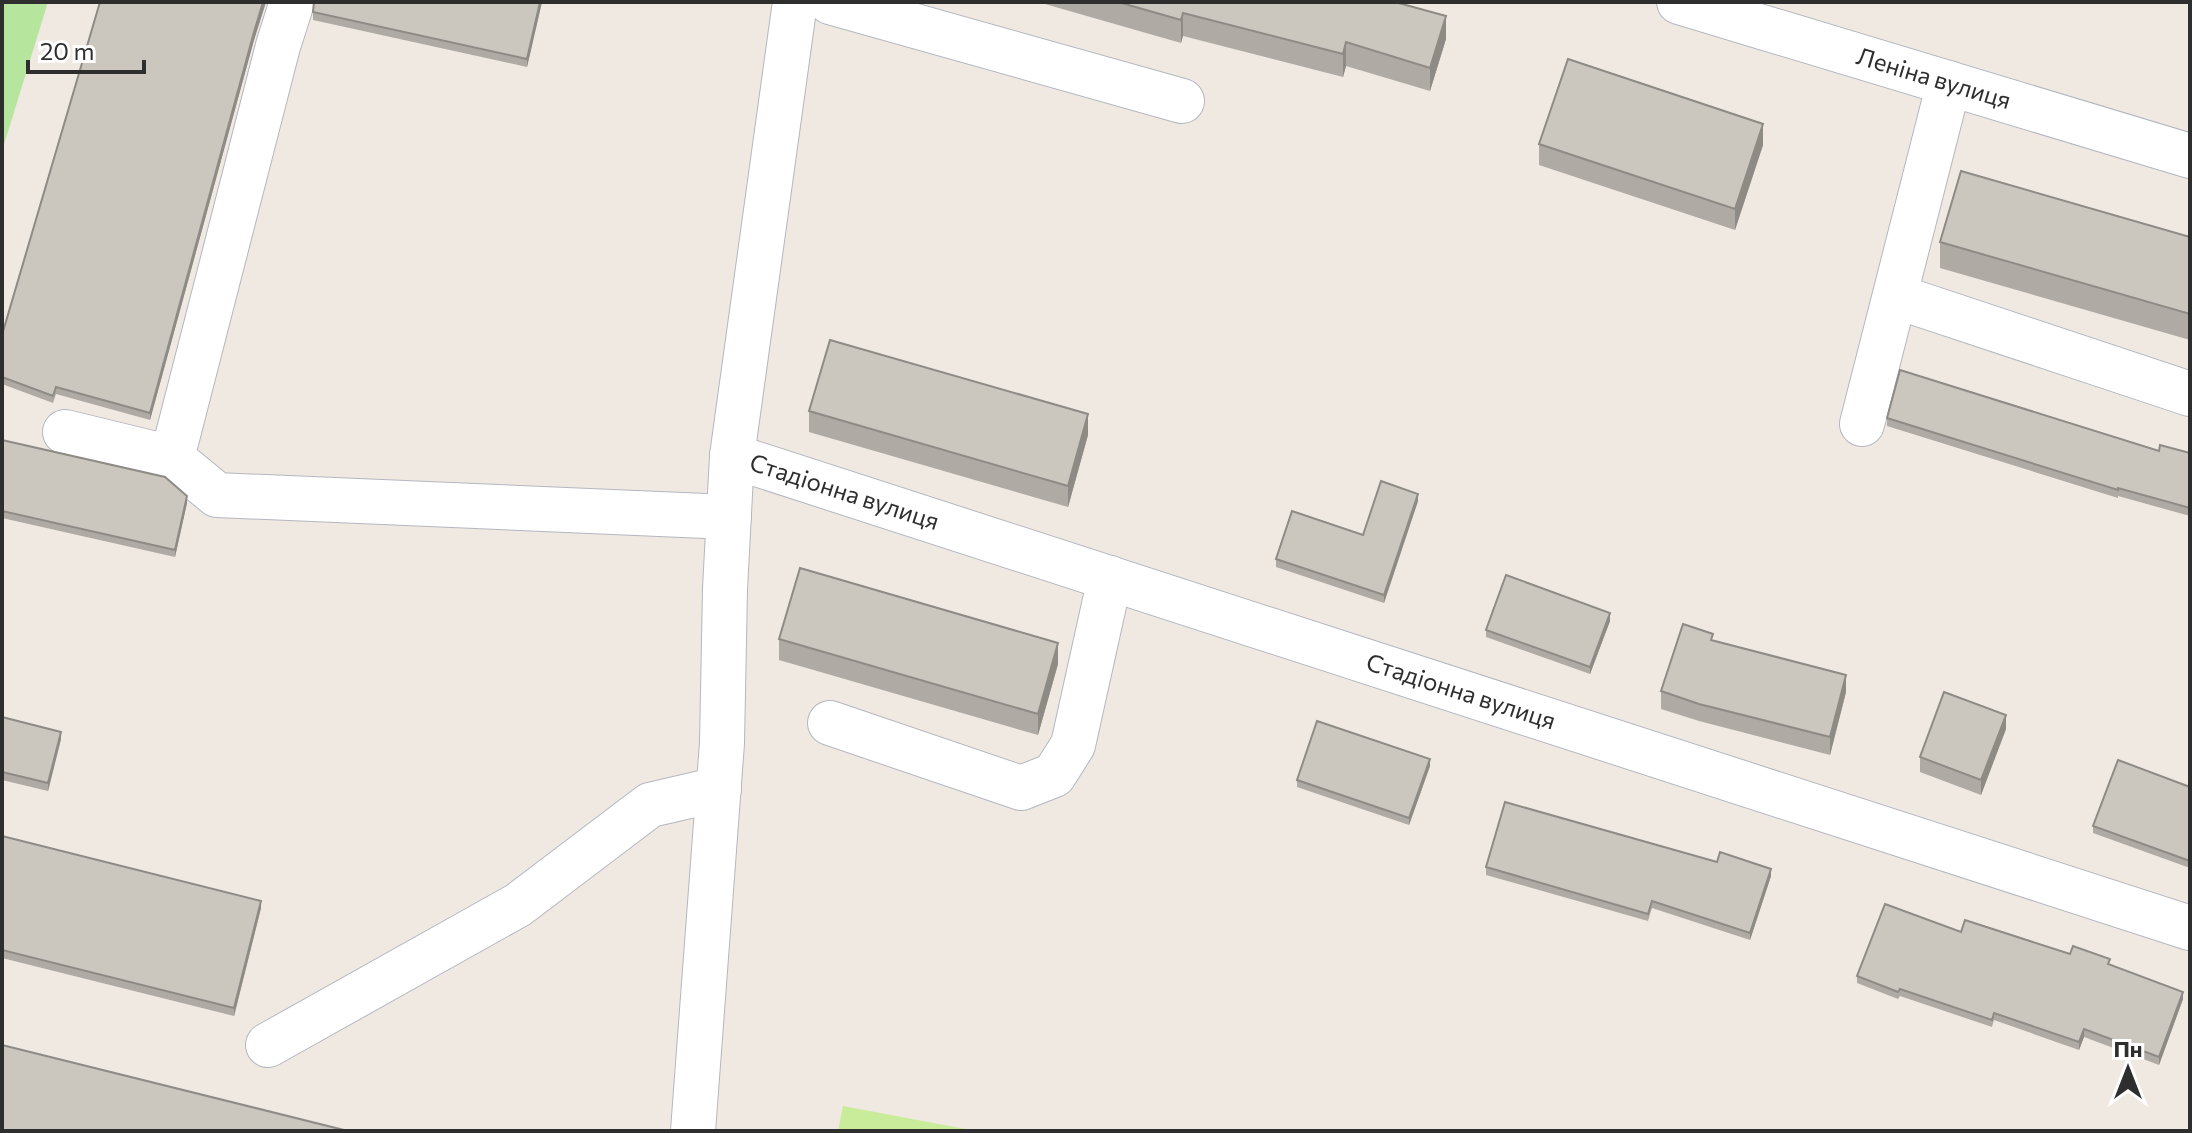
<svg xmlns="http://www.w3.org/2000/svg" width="2192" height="1133" viewBox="0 0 2192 1133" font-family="Commissioner,sans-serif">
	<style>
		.green { fill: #b6e59e }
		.pitch { fill: #c9ec9a }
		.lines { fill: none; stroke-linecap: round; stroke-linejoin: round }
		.minor-casing { stroke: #b4b7c1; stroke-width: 46 }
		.minor { stroke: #fff; stroke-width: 44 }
		.wall { fill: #afaba4 }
		.shaded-wall { fill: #8e8b86 }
		.building { fill: #cbc7bf; stroke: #8e8b86; stroke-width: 2 }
		.labels { text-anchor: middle; stroke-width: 6; stroke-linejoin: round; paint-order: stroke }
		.street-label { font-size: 24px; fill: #2e2e2e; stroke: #fff }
	</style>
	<rect width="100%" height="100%" fill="#efe9e1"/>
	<path class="green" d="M 2,2 L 48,2 L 2,151 Z"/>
	<path class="pitch" d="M 843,1106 L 976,1131 L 838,1131 Z"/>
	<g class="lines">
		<g class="minor-casing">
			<g id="minor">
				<path d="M 830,2 L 1182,101"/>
				<path id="s1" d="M 1679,2 L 2190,156"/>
				<path d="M 1895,296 L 2190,394"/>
				<path d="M 1862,424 L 1949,83"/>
				<path d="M 65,432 L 172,458 L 278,46 L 292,2"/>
				<path id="s2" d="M 732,456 L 2190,928"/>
				<path d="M 172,458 L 217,495 L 729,517"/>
				<path d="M 830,723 L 1021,788 L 1054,775 L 1073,745 L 1110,578"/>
				<path d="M 268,1045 L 518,905 L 650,805 L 719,789"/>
				<path d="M 693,1131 L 722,743 L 725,589 L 732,456 L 795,2"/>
			</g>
		</g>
		<use href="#minor" class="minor"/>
	</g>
	<path class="wall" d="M 100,2 L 266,2 L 254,40 L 150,420 L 56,394 L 53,403 L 2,384 L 2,335 Z
		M 542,2 L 527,67 L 313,20 L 313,12 Z
		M 1038,2 L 1395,2 L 1446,39 L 1430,91 L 1346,66 L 1343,77 L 1183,36 L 1181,43 Z
		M 1539,144 L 1763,145 L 1735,230 L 1539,165 Z
		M 2190,237 L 2190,340 L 1940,268 L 1940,242 Z
		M 809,411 L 1088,435 L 1068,507 L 809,432 Z
		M 1887,418 L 2159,451 L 2190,453 L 2190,516 L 2118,496 L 2118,498 L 1887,426 Z
		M 2,440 L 187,503 L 175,557 L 2,518 Z
		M 1418,501 L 1384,603 L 1276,567 L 1276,559 L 1363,535 Z
		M 1610,621 L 1590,674 L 1486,637 L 1486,630 Z
		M 779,639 L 1058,664 L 1038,735 L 779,660 Z
		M 1713,641 L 1846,692 L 1830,755 L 1699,721 L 1661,709 L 1661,691 Z
		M 2,717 L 61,739 L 48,791 L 2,780 Z
		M 2006,729 L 1981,795 L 1920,772 L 1920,757 Z
		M 1430,766 L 1409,825 L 1297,787 L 1297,780 Z
		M 2190,787 L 2190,868 L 2093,833 L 2093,826 Z
		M 2,836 L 261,908 L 234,1016 L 2,958 Z
		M 1717,862 L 1771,876 L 1750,940 L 1652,908 L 1648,921 L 1486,875 L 1486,867 Z
		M 1961,932 L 2070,954 L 2110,964 L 2183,999 L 2159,1065 L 2084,1037 L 2079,1050 L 1994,1020 L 1992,1027 L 1900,996 L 1898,999 L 1857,983 L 1857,976 Z"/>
	<path class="shaded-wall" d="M 263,2 L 266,2 L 254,40 L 150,420 L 150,413 L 254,32 Z
		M 540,2 L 542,2 L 527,67 L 527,59 Z
		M 1183,13 L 1183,36 L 1181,43 L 1181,20 Z
		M 1446,16 L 1446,39 L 1430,91 L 1430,68 Z
		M 1346,42 L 1346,66 L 1343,77 L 1343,54 Z
		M 1763,124 L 1763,145 L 1735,230 L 1735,209 Z
		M 1088,414 L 1088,435 L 1068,507 L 1068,486 Z
		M 1418,494 L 1418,501 L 1384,603 L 1384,595 Z
		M 187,496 L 187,503 L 175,557 L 175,550 Z
		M 1610,613 L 1610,621 L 1590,674 L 1590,667 Z
		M 1058,643 L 1058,664 L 1038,735 L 1038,714 Z
		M 1846,675 L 1846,692 L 1830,755 L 1830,737 Z
		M 2006,715 L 2006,729 L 1981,795 L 1981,780 Z
		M 61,732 L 61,739 L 48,791 L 48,783 Z
		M 1430,759 L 1430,766 L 1409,825 L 1409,818 Z
		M 1771,869 L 1771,876 L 1750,940 L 1750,933 Z
		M 261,901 L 261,908 L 234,1016 L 234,1008 Z
		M 2183,992 L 2183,999 L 2159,1065 L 2159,1057 Z
		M 2084,1029 L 2084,1037 L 2079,1050 L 2079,1042 Z"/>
	<path class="building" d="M 100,2 L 263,2 L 254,32 L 150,413 L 56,387 L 53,396 L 2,377 L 2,335 Z
		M 314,2 L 540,2 L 527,59 L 313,12 Z
		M 1118,2 L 1395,2 L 1446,16 L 1430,68 L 1346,42 L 1343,54 L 1183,13 L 1181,20 Z
		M 1568,59 L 1763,124 L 1735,209 L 1539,144 Z
		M 1961,171 L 2190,237 L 2190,314 L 1940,242 Z
		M 830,340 L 1088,414 L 1068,486 L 809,411 Z
		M 1900,370 L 2159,451 L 2160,445 L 2190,453 L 2190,508 L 2118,488 L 2118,490 L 1887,418 Z
		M 2,440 L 165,477 L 187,496 L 175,550 L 2,511 Z
		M 1381,481 L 1418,494 L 1384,595 L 1276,559 L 1292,511 L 1363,535 Z
		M 800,568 L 1058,643 L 1038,714 L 779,639 Z
		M 1506,575 L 1610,613 L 1590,667 L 1486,630 Z
		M 1683,624 L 1713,634 L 1711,640 L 1846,675 L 1830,737 L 1699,704 L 1661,691 Z
		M 1944,692 L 2006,715 L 1981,780 L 1920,757 Z
		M 2,717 L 61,732 L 48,783 L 2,772 Z
		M 1317,721 L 1430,759 L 1409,818 L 1297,780 Z
		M 2118,760 L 2190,787 L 2190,861 L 2093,826 Z
		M 1505,802 L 1717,862 L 1720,852 L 1771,869 L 1750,933 L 1652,901 L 1648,914 L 1486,867 Z
		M 2,836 L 261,901 L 234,1008 L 2,950 Z
		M 1885,904 L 1961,932 L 1965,920 L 2070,954 L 2073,946 L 2110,959 L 2108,964 L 2183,992 L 2159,1057 L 2084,1029 L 2079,1042 L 1994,1013 L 1992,1020 L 1900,989 L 1898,992 L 1857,976 Z
		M 2,1045 L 348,1131 L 2,1131 Z"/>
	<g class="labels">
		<g class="street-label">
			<text dy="8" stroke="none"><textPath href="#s1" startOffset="266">Леніна вулиця</textPath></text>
			<text dy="8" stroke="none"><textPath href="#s2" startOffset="118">Стадіонна вулиця</textPath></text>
			<text dy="8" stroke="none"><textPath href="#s2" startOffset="766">Стадіонна вулиця</textPath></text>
		</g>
	</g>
	<rect width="2192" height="1133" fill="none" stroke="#2e2e2e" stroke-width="8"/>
	<g transform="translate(2128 1069)" stroke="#ffffff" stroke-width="6" paint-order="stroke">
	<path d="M0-6L14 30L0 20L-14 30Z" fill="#2e2e2e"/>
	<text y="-12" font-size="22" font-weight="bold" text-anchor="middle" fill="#2e2e2e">Пн</text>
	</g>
	<path d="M28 60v12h116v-12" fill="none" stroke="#2e2e2e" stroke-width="4"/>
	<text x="40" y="60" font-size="24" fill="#2e2e2e" stroke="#ffffff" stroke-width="6" paint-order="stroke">20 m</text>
</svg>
